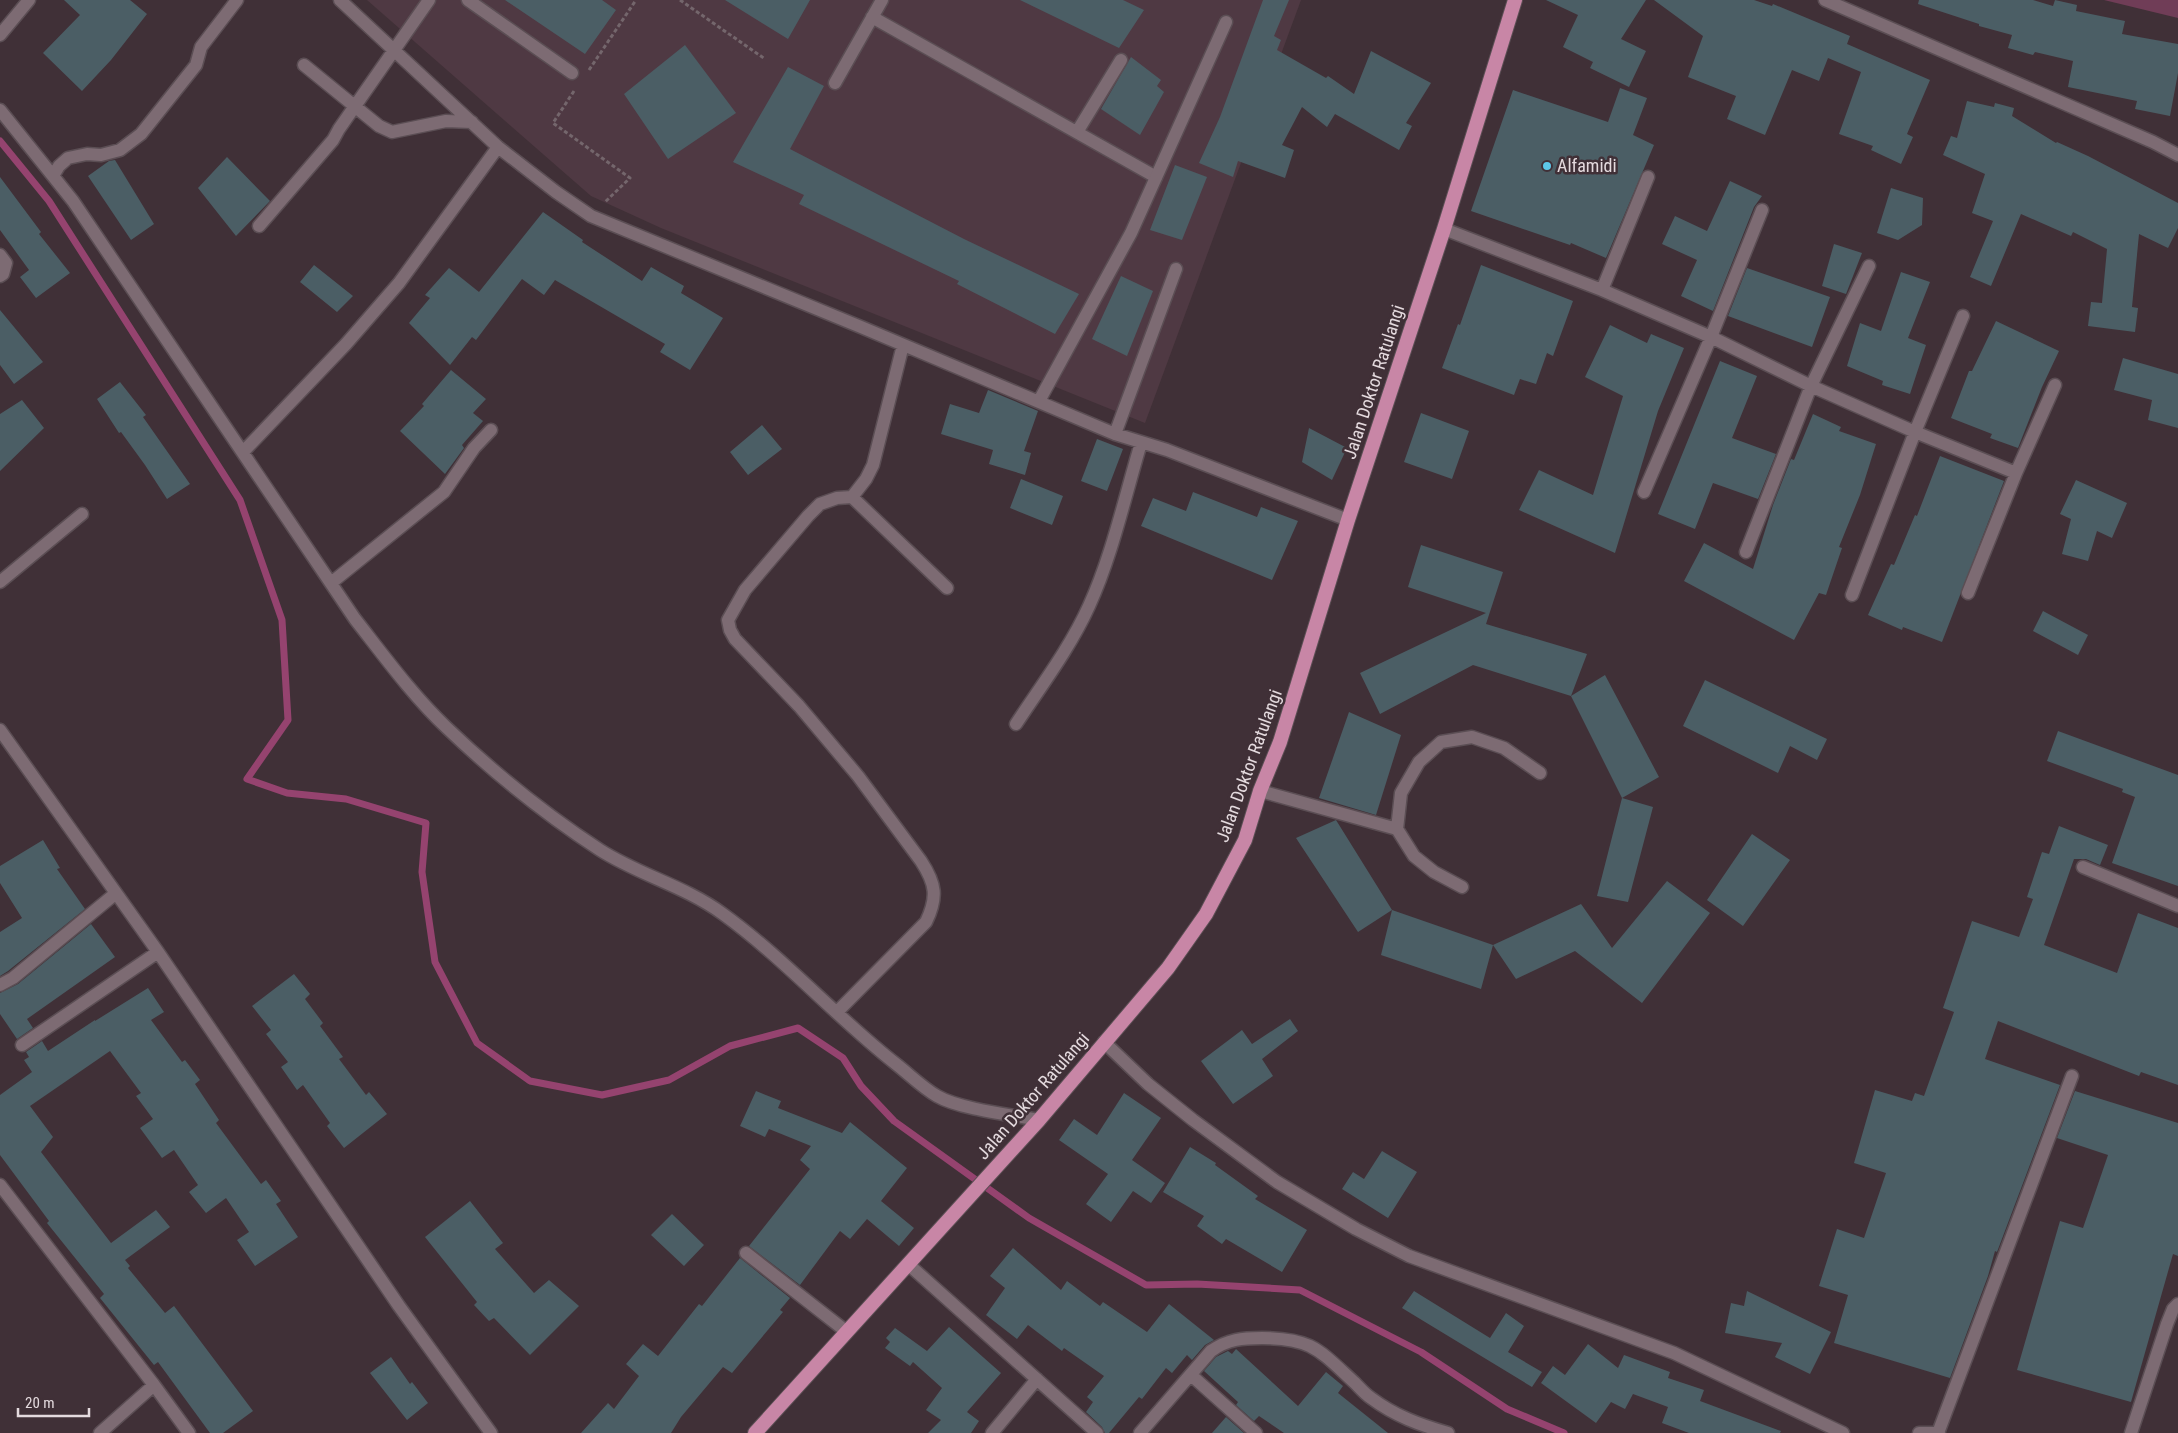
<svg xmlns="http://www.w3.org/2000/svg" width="2178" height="1433" viewBox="0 0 2178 1433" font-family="'Roboto Condensed',sans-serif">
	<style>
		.built { fill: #4f3943 }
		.green { fill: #703d57 }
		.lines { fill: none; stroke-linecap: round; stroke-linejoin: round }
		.stream { stroke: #95436f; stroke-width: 7 }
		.building { fill: #4b5e65 }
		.service-casing { stroke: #5b4e54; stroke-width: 15 }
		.minor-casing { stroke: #5b4e54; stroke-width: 15 }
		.trunk-casing { stroke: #5b4e54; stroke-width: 16 }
		.path { stroke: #74666c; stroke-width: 3; stroke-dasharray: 4 2.5; stroke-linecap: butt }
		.service { stroke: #7d6b73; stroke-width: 12 }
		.minor { stroke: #7d6b73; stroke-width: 12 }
		.trunk { stroke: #c886a6; stroke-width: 14 }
		.poi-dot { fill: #5dc7e8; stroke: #403037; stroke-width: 2 }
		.labels { text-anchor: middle; stroke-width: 5; stroke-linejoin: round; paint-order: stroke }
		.poi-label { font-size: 18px; fill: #e4dade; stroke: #403037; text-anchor: start }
		.street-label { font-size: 18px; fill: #e4dade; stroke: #403037 }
	</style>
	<rect width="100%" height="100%" fill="#403037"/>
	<path class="built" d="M 367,0 L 1301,0 L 1145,423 L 661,228 L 591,196 Z"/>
	<path class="green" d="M 2104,0 L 2178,0 L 2178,18 Z"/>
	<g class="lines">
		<path class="stream" d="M 0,141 L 49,201 L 240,500 L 282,620 L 288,720 L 247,779 L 287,793 L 346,799 L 426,823 L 422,872 L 435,962 L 477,1043 L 530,1081 L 602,1095 L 669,1080 L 730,1046 L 798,1028 L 843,1058 L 861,1086 L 894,1121 L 1029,1218 L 1146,1285 L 1197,1284 L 1300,1290 L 1421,1352 L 1507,1409 L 1564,1433"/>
	</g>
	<path class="building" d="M 64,0 L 130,0 L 147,14 L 111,60 L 82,91 L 43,53 L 80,15 Z
		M 505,0 L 602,0 L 616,10 L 585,54 Z
		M 725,0 L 810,0 L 788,39 Z
		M 1020,0 L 1123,0 L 1144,10 L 1119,48 Z
		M 1263,0 L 1289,0 L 1274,36 L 1281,40 L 1277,50 L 1326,78 L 1328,76 L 1354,94 L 1371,51 L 1431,83 L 1406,123 L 1412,126 L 1399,150 L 1335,114 L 1327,127 L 1302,107 L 1282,145 L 1294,150 L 1285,178 L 1238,161 L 1233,177 L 1199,163 L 1220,117 Z
		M 1546,0 L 1646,0 L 1621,39 L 1646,51 L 1629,87 L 1590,68 L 1593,62 L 1563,47 L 1578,15 Z
		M 1654,0 L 1754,0 L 1772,6 L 1773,4 L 1850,36 L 1847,44 L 1930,80 L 1907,134 L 1913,137 L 1901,164 L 1871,150 L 1873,146 L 1839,134 L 1861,72 L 1828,58 L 1819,81 L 1792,70 L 1765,135 L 1727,119 L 1736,96 L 1688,77 L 1703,36 Z
		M 1919,0 L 2033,0 L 2053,6 L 2055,0 L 2077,5 L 2076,11 L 2125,21 L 2122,34 L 2178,44 L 2178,73 L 2170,116 L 2135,109 L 2137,101 L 2068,87 L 2073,61 L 2035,52 L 2033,55 L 2008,48 L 2012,35 L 1979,26 L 1979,24 L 1918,4 Z
		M 685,45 L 736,113 L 668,159 L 624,94 Z
		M 1131,57 L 1161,80 L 1157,86 L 1164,92 L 1140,135 L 1101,109 Z
		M 788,67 L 824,86 L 790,149 L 964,239 L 1079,294 L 1055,334 L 957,284 L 959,281 L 799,204 L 804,195 L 733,162 Z
		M 1620,88 L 1647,98 L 1633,135 L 1654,145 L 1606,258 L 1571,243 L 1570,245 L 1471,211 L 1513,90 L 1608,122 Z
		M 1967,101 L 1994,107 L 1995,103 L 2014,108 L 2012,116 L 2056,143 L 2057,142 L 2088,156 L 2178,203 L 2178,228 L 2168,248 L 2139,234 L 2132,307 L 2138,308 L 2135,332 L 2088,326 L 2091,302 L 2102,303 L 2107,249 L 2073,232 L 2071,236 L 2021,214 L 1991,286 L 1970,277 L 1993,221 L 1972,213 L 1985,174 L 1943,155 L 1951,136 L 1957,138 Z
		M 227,157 L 270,201 L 236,236 L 198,188 Z
		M 115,160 L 154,224 L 131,240 L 88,176 L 109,161 Z
		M 1175,165 L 1207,177 L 1182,240 L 1150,230 Z
		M 0,177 L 41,232 L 39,234 L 70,273 L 36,298 L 20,277 L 29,270 L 0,230 Z
		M 1730,181 L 1762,196 L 1754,207 L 1713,311 L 1681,296 L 1697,260 L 1662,244 L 1675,216 L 1707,231 Z
		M 1891,188 L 1923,198 L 1922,225 L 1898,240 L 1877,233 Z
		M 543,212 L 583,240 L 582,242 L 642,281 L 651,267 L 684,286 L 681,293 L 723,318 L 690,370 L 660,352 L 665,344 L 555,280 L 544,295 L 522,279 L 476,340 L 472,337 L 450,365 L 409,323 L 430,298 L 425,295 L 449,268 L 479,292 Z
		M 1834,244 L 1862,253 L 1846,294 L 1822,286 Z
		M 314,265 L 353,296 L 337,312 L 300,282 Z
		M 1481,265 L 1573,301 L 1553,356 L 1547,353 L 1536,384 L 1520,379 L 1514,395 L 1442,368 L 1458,324 L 1460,325 Z
		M 1747,268 L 1830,297 L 1812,347 L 1728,316 Z
		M 1901,272 L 1930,282 L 1908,338 L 1926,345 L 1910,394 L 1882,385 L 1883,381 L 1847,366 L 1860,323 L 1881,331 Z
		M 1121,276 L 1153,291 L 1127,356 L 1092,339 Z
		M 0,310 L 43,362 L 14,384 L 0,365 Z
		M 1996,321 L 2059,351 L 2042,387 L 2018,448 L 1990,438 L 1992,434 L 1951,418 L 1969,371 L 1972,371 Z
		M 1610,325 L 1647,343 L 1651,334 L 1684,348 L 1658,411 L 1615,553 L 1519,510 L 1539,470 L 1593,495 L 1623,396 L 1585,377 Z
		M 2123,358 L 2178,374 L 2178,428 L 2148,420 L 2152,400 L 2114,390 Z
		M 1720,361 L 1757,376 L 1732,438 L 1776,454 L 1758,499 L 1713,483 L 1695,529 L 1658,514 Z
		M 451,370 L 486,399 L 473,413 L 483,421 L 462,445 L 464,448 L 445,474 L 400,431 L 424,406 L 422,404 Z
		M 120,382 L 146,415 L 143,417 L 190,484 L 167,499 L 145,465 L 121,432 L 119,433 L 97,399 Z
		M 988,390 L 1038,411 L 1024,451 L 1031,453 L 1025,475 L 989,464 L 993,450 L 941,434 L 950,404 L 979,413 Z
		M 22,400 L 44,428 L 0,471 L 0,414 Z
		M 1421,413 L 1469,431 L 1452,479 L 1404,462 Z
		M 1813,414 L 1841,427 L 1839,431 L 1876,444 L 1860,495 L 1839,547 L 1842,548 L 1826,595 L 1819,593 L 1794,640 L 1684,581 L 1704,543 L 1753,569 L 1773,505 L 1791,459 L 1794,460 Z
		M 762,425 L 782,449 L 748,475 L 730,452 Z
		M 1309,428 L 1347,448 L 1332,480 L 1302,462 Z
		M 1097,439 L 1123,449 L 1107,491 L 1081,481 Z
		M 1940,456 L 2004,481 L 1942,642 L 1903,627 L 1902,630 L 1868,615 L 1891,564 L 1894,565 L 1915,515 L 1917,516 Z
		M 1021,479 L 1063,496 L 1052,525 L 1010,508 Z
		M 2076,480 L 2127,503 L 2112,538 L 2097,531 L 2088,561 L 2062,554 L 2071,519 L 2060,514 Z
		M 1193,492 L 1257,517 L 1261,507 L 1298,521 L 1272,580 L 1141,526 L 1153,498 L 1186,511 Z
		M 1421,545 L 1503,572 L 1486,624 L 1587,654 L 1571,696 L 1473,665 L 1380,714 L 1360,673 L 1486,613 L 1408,587 Z
		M 2043,611 L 2088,635 L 2078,655 L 2033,631 Z
		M 1605,675 L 1659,777 L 1622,798 L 1571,696 Z
		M 1705,680 L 1827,739 L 1817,760 L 1790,746 L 1778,773 L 1683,726 Z
		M 1349,712 L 1401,735 L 1376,815 L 1319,798 Z
		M 2058,731 L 2178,775 L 2178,886 L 2112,863 L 2135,797 L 2122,792 L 2123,789 L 2047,761 Z
		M 1622,798 L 1653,807 L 1628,902 L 1597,896 Z
		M 1336,820 L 1392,910 L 1358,932 L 1296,838 Z
		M 2059,826 L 2108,845 L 2100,865 L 2086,859 L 2074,859 L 2044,945 L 2117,973 L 2138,913 L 2178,928 L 2178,1085 L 2141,1072 L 2139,1076 L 1998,1021 L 1985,1059 L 2060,1085 L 1997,1252 L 1995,1251 L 1988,1276 L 1950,1378 L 1834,1343 L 1848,1295 L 1819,1286 L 1837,1229 L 1864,1238 L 1886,1173 L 1854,1163 L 1875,1090 L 1912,1101 L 1915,1093 L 1924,1096 L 1954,1012 L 1943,1008 L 1972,921 L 2019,937 L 2033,899 L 2027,897 L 2042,852 L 2049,854 Z
		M 1752,834 L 1790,860 L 1743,926 L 1707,900 Z
		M 43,840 L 60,868 L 57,869 L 85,909 L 8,971 L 0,976 L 0,932 L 22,918 L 0,883 L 0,866 Z
		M 1667,881 L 1710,913 L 1642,1003 L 1575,951 L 1516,979 L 1493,945 L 1581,904 L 1612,948 Z
		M 1392,910 L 1493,945 L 1481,989 L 1381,955 Z
		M 91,924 L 115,957 L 27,1019 L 33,1028 L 17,1039 L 0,1014 L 0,993 L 18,984 Z
		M 294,974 L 310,994 L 305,999 L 323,1023 L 320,1026 L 343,1057 L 339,1059 L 366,1095 L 369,1092 L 387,1114 L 344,1148 L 327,1126 L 330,1123 L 303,1085 L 297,1090 L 281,1067 L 288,1062 L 266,1034 L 271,1030 L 252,1006 Z
		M 148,988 L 164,1012 L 151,1020 L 182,1062 L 185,1060 L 200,1080 L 195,1084 L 219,1120 L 216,1123 L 261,1184 L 266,1180 L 281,1201 L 276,1204 L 298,1237 L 255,1266 L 237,1240 L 249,1232 L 226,1198 L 206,1213 L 189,1192 L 198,1185 L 174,1150 L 162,1158 L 140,1128 L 153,1119 L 136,1096 L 141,1093 L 110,1051 L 30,1106 L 53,1137 L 41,1152 L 111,1243 L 156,1210 L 170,1227 L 125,1260 L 130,1266 L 128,1268 L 165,1313 L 174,1306 L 253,1411 L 223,1433 L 210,1433 L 158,1362 L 154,1365 L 100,1298 L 104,1294 L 47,1223 L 49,1221 L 0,1155 L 0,1095 L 32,1072 L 24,1060 L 29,1057 L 26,1052 L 42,1041 L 48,1051 L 95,1020 L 95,1021 Z
		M 1290,1019 L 1298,1031 L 1262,1059 L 1273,1076 L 1233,1104 L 1201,1061 L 1242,1030 L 1252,1044 Z
		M 756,1091 L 781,1101 L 778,1108 L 842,1133 L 850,1122 L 907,1168 L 881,1201 L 914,1228 L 899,1246 L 867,1219 L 850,1239 L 840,1231 L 800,1285 L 749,1246 L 810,1169 L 800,1160 L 811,1146 L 769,1129 L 765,1137 L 740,1126 Z
		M 2075,1091 L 2178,1123 L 2178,1256 L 2173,1254 L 2131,1402 L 2017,1370 L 2060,1221 L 2083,1228 L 2108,1155 L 2057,1138 Z
		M 1124,1093 L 1161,1118 L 1132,1160 L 1165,1183 L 1151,1203 L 1133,1191 L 1111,1222 L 1086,1204 L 1108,1174 L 1059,1140 L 1074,1119 L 1097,1135 Z
		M 1190,1147 L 1216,1163 L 1215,1165 L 1258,1196 L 1255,1199 L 1307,1230 L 1282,1272 L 1226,1239 L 1222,1244 L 1197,1226 L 1204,1216 L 1163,1192 Z
		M 1382,1151 L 1417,1172 L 1388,1218 L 1342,1189 L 1353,1172 L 1364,1179 Z
		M 470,1201 L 503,1243 L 495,1249 L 534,1293 L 549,1280 L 579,1306 L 530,1355 L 494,1318 L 489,1321 L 474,1305 L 477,1302 L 425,1237 Z
		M 672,1214 L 704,1245 L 684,1266 L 651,1235 Z
		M 1013,1248 L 1061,1290 L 1067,1281 L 1100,1306 L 1103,1302 L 1147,1332 L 1169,1304 L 1214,1340 L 1205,1345 L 1192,1360 L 1187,1355 L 1172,1373 L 1166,1368 L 1142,1399 L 1139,1397 L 1109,1433 L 1105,1433 L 1102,1427 L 1086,1412 L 1093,1402 L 1087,1397 L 1104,1376 L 1064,1348 L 1062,1351 L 1028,1325 L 1017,1339 L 986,1315 L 1005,1288 L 990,1276 Z
		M 740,1258 L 790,1298 L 780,1310 L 783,1312 L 732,1373 L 723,1367 L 681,1417 L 671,1433 L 581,1433 L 608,1403 L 614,1409 L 639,1376 L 626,1364 L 643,1344 L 658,1356 L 699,1304 L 702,1306 Z
		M 1414,1291 L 1490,1338 L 1506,1313 L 1524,1326 L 1508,1352 L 1542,1372 L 1532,1387 L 1402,1308 Z
		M 1747,1291 L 1831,1332 L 1810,1374 L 1775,1357 L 1782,1343 L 1725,1333 L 1731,1303 L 1744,1306 Z
		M 949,1327 L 1001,1373 L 967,1412 L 979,1421 L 971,1433 L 928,1433 L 941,1420 L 926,1410 L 942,1388 L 913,1362 L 910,1366 L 885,1348 L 890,1342 L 886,1338 L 895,1328 L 927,1351 Z
		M 1588,1344 L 1618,1368 L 1624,1355 L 1670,1372 L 1668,1378 L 1704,1390 L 1700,1401 L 1781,1431 L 1780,1433 L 1689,1433 L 1662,1423 L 1668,1407 L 1633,1394 L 1625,1409 L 1611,1402 L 1596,1423 L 1541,1383 L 1553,1366 L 1565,1375 Z
		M 1236,1349 L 1298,1406 L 1326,1372 L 1343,1386 L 1338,1393 L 1388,1433 L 1284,1433 L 1259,1416 L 1254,1421 L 1236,1405 L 1238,1402 L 1204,1371 L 1216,1357 L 1228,1351 L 1232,1354 Z
		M 391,1357 L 410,1384 L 412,1382 L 428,1403 L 407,1420 L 370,1373 Z
		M 1226,1417 L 1244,1433 L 1212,1433 Z"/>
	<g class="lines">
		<g class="service-casing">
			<path id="service" d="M 468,0 L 572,73
				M 872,17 L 1156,177
				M 835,83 L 882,0
				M 1077,132 L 1121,60
				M 2083,867 L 2178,906
				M 1919,1433 L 1939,1433
				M 1938,1433 L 2072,1076
				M 2131,1433 L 2167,1324 L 2173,1309 L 2178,1304"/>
		</g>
		<g class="minor-casing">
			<path id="minor" d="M 340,0 L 498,147 L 556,192 L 591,216 L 861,327 L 1115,434 L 1167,450 L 1348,520
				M 1825,0 L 2153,142 L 2178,155
				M 0,35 L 29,0
				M 304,65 L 379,126 L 392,132 L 446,121 L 472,122
				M 0,110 L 73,201 L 355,619 C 384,656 413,696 447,728 C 492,771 548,816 600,850 C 639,875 685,886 723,914 C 785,959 836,1017 896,1064 C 910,1075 923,1088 937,1096 C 959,1109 1012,1115 1039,1120
				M 53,176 L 59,166 L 68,158 L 87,154 L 101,155 L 120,150 L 141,134 L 196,65 L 201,47 L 237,0
				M 259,226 L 333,140 L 339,129 L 429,0
				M 1444,229 L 1602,290 L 1711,337 L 1811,386 L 1915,432 L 2016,473
				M 0,255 L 6,263 L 3,274 L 0,276
				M 1602,290 L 1648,177
				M 1039,401 L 1131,233 L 1226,22
				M 1115,434 L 1176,269
				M 243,452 L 346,344 L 399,283 L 498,147
				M 1644,492 L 1711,337 L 1762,210
				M 852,497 L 947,588
				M 1746,552 L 1811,386 L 1869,266
				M 0,582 L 82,514
				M 331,583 L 444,492 L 474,448 L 491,430
				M 1968,593 L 2016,473 L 2055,385
				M 1852,595 L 1915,432 L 1963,316
				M 1016,724 C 1041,686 1070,648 1089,606 C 1112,556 1125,496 1141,443
				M 0,730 L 158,952 L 399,1306 L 491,1433
				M 1260,791 L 1397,829
				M 1462,887 L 1434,872 L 1414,856 L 1397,829 L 1401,793 L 1419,762 L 1441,742 L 1472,737 L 1504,748 L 1540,773
				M 0,985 L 13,978 L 115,894
				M 837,1012 L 926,922 C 938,897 936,884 921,861 L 858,776 L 799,706 L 735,639 L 730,630 L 728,620 L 745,590 L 808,516 L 820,504 L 837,498 L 852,497 L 866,479 L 873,465 L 903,345
				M 1104,1042 L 1148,1084 L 1193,1120 L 1277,1182 L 1356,1229 L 1409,1256 L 1674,1353 L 1843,1433
				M 22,1045 L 158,952
				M 0,1185 L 154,1385 L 189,1433
				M 746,1253 L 847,1332
				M 908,1264 L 1097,1433
				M 1191,1375 L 1256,1433
				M 100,1433 L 154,1385
				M 992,1433 L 1037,1379
				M 1140,1433 L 1211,1351 C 1228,1339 1243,1338 1262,1338 C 1312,1338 1319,1350 1355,1383 C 1360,1388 1365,1394 1371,1398 C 1395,1416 1420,1425 1448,1433"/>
		</g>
		<g class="trunk-casing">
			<path id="trunk" d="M 755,1433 L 1039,1120 L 1168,968 L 1206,914 L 1245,840 L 1260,791 L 1280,742 L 1348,520 L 1444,229 L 1515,0"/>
		</g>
		<path class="path" d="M 680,0 L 765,59
			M 589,70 L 636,0
			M 574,91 L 553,123 L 630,178 L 604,203"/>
		<use href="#service" class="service"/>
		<use href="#minor" class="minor"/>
		<use href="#trunk" class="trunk"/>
	</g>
	<circle class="poi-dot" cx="1547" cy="166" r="5"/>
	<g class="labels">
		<g class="poi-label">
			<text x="1557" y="172">Alfamidi</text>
		</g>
		<g class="street-label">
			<text transform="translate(1374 382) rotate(-72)" y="6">Jalan Doktor Ratulangi</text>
			<text transform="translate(1249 766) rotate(-70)" y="6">Jalan Doktor Ratulangi</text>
			<text transform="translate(1033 1096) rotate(-49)" y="6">Jalan Doktor Ratulangi</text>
		</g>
	</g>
	<path d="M18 1408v8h71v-8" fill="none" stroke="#e4dade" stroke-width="2.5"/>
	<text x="25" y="1408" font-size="15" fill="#e4dade" stroke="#403037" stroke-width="4" paint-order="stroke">20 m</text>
</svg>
